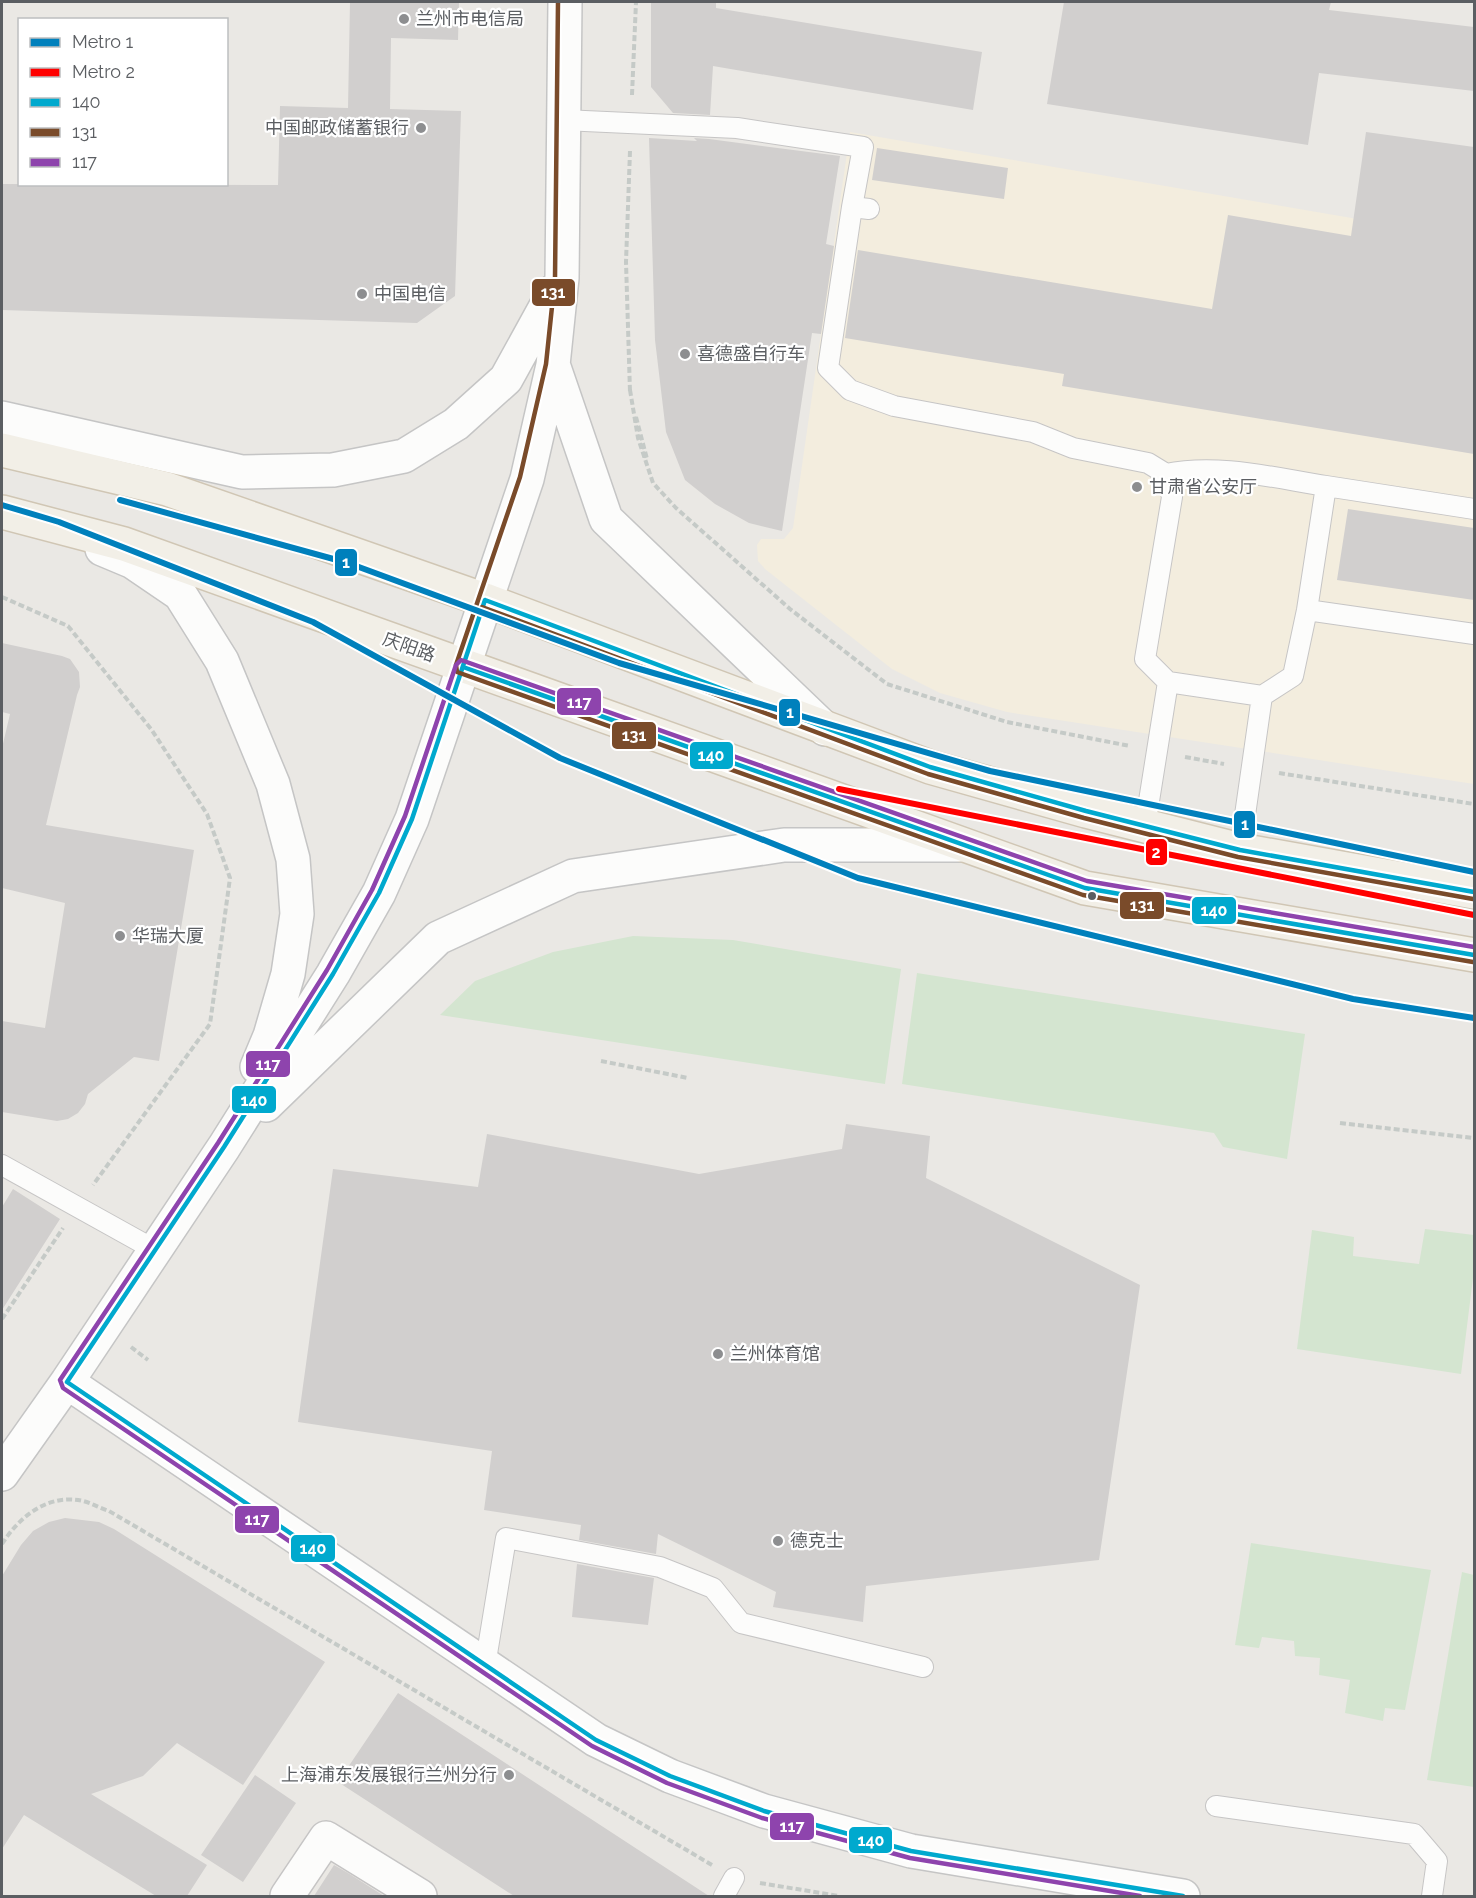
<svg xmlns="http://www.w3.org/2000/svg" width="1476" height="1898" viewBox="0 0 1476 1898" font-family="Raleway,'Noto Sans SC',sans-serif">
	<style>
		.commercial { fill: #f3edde }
		.green { fill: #d4e5d0 }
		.building { fill: #d1cfce }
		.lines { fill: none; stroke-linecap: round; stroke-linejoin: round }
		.lane-casing { stroke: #c6c5c5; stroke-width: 22 }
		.street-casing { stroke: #c6c5c5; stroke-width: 36 }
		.secondary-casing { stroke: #c5c5c5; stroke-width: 36 }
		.primary-casing { stroke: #d0c6b4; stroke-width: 36 }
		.path { stroke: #c5cac7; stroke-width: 4; stroke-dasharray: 6 3; stroke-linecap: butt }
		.lane { stroke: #fcfcfb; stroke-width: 20 }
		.street { stroke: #fcfcfb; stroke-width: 33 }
		.secondary { stroke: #fcfcfb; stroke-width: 33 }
		.primary { stroke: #f2efe7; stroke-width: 33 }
		.bus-1-casing { stroke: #fff; stroke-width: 9 }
		.bus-2-casing { stroke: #fff; stroke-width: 9 }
		.bus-3-casing { stroke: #fff; stroke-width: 9 }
		.bus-1 { stroke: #00a9ce; stroke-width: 4.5 }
		.bus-2 { stroke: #7a4b2a; stroke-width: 4.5 }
		.bus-3 { stroke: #8e44ad; stroke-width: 4.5 }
		.metro-1-casing { stroke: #fff; stroke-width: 10 }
		.metro-2-casing { stroke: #fff; stroke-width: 10 }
		.metro-1 { stroke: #0080bc; stroke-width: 6 }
		.metro-2 { stroke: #f00; stroke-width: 6 }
		.poi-dot { fill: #8d8e90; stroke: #fff; stroke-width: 2 }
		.bus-dot { fill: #5b5e62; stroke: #fff; stroke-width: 2 }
		.labels { text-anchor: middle; stroke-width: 4.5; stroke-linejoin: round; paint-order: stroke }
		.poi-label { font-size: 18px; fill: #5b5e62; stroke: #fff; text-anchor: start }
		.street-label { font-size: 18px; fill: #5b5e62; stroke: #fff }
		.line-badge { stroke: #fff; stroke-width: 2 }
		.badge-label { font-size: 16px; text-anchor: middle; font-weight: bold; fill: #fff }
	</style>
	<rect width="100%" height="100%" fill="#eae8e4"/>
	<path class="commercial" d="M 850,132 L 1474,239 L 1474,784 L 1007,712 L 940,693 L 892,669 L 765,569 L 758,561 L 757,545 L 761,539 L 784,539 L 793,528 Z"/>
	<path class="green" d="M 633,936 L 733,940 L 901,969 L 885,1084 L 440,1015 L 475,981 L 553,952 Z
		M 917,973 L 1305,1034 L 1287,1159 L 1223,1147 L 1214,1133 L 902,1084 Z
		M 1425,1229 L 1474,1235 L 1474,1270 L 1461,1374 L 1297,1349 L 1312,1230 L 1354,1237 L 1353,1256 L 1419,1264 Z
		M 1251,1543 L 1431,1570 L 1405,1710 L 1385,1708 L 1383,1721 L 1345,1713 L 1350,1680 L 1319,1675 L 1320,1658 L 1295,1656 L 1294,1641 L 1262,1637 L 1259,1648 L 1235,1645 Z
		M 1462,1572 L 1474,1575 L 1474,1787 L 1427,1780 Z"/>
	<path class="building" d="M 350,2 L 459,2 L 458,40 L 391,38 L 390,109 L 461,111 L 455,296 L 417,323 L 2,310 L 2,184 L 278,185 L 280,106 L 348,108 Z
		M 651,2 L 716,2 L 716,8 L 982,52 L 973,110 L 713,66 L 710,115 L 673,113 L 651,87 Z
		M 1064,2 L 1331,2 L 1329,10 L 1474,27 L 1474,91 L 1319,73 L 1308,145 L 1047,104 Z
		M 1366,132 L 1474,147 L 1474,454 L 1062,386 L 1064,374 L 845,338 L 858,250 L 1212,309 L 1228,215 L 1351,236 Z
		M 649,138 L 697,141 L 694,138 L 709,139 L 840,156 L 826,244 L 834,246 L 821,334 L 812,333 L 782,531 L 749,523 L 715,504 L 685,480 L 666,432 L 655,340 Z
		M 877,148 L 1008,168 L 1004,199 L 872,180 Z
		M 1348,509 L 1474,528 L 1474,600 L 1337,580 Z
		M 2,643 L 62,656 L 70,659 L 79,672 L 80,687 L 77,695 L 46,825 L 194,850 L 159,1061 L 134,1057 L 88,1094 L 85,1104 L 78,1113 L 68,1119 L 57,1121 L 2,1112 L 2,1021 L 45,1028 L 65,903 L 2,888 L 2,748 L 10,714 L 2,712 Z
		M 846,1124 L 930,1136 L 926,1178 L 1140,1285 L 1099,1560 L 866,1586 L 863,1622 L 773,1607 L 776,1592 L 658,1534 L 656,1554 L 579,1540 L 581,1525 L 484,1510 L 492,1451 L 298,1422 L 333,1169 L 478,1187 L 487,1134 L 699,1174 L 842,1149 Z
		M 13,1189 L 60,1219 L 2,1310 L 2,1207 Z
		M 65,1518 L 99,1522 L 114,1529 L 325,1662 L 243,1785 L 177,1743 L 143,1776 L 91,1794 L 207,1865 L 187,1896 L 156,1896 L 24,1815 L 2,1849 L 2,1576 L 21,1545 L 33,1531 L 49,1522 Z
		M 577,1564 L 654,1578 L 648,1625 L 572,1617 Z
		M 398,1693 L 709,1896 L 514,1896 L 338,1782 Z
		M 255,1775 L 296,1803 L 243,1882 L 201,1855 Z
		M 334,1865 L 348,1873 L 384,1896 L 314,1896 Z"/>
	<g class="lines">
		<g class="lane-casing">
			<path id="lane" d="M 563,120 L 737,128 L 863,147 L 852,207 L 869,209
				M 852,207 L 828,368 L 850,390 L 894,406 L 1033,432 L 1073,448 L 1148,463 L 1166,474 L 1172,497 L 1145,659 L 1168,682 L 1145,826
				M 1166,474 C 1218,463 1274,478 1326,486
				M 1307,610 L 1474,634
				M 1168,682 L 1262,696
				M 1240,850 L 1262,696 L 1293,676 L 1307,610 L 1326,486 L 1474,509
				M 2,1165 L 155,1250
				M 485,1666 L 506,1538 L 660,1567 L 713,1588 L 741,1623 L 923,1667
				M 1216,1806 L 1414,1834 L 1437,1861 L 1432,1896
				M 724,1896 L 734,1878"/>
		</g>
		<g class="street-casing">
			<path id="street" d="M 287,1896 L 326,1838 L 420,1896"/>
		</g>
		<g class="secondary-casing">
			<path id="secondary" d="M 554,367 L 606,519 L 825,729
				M 2,418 L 242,472 L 333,470 L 404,456 L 456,424 L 506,379 L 555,290
				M 102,549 L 133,562 L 180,594 L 222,661 L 273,784 L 293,859 L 297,914 L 288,974 L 270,1036 L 257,1067
				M 266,1105 L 438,938 L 573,876 L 784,845 L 959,845
				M 67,1382 L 596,1740 L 670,1776 L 764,1811 L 911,1851 L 1183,1896
				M 2,1474 L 67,1382 L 224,1147 L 333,974 L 379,893 L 412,819 L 527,479 L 553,365 L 562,278 L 565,2"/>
		</g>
		<g class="primary-casing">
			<path id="primary" d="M 2,450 L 167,489 L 485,600 L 930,767 L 1086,811 L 1240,850 L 1474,892
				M 2,512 L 124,544 L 1085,888 L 1474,955"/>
		</g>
		<path class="path" d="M 632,95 L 636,2
			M 630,151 L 626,262 L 630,392
			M 630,390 L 638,438 L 653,483 L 676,508 L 790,609 L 887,684 L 1007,722 L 1130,746
			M 636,417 L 647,459
			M 2,597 L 68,626 L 151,729 L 207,814 L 230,878 L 210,1024 L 93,1185
			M 1185,757 L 1224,764
			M 1279,773 L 1474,804
			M 601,1061 L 688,1078
			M 1340,1123 L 1474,1138
			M 2,1319 L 63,1228
			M 131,1347 L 148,1360
			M 2,1544 C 19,1517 48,1493 83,1501 C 91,1503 100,1508 109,1511 L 712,1865
			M 760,1883 L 839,1896"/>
		<use href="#lane" class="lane"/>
		<use href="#street" class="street"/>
		<use href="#secondary" class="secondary"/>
		<use href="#primary" class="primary"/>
		<g class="bus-1-casing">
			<path id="bus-1" d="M 463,667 L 1085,888 L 1474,955
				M 1183,1896 L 911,1851 L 764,1811 L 670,1776 L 596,1740 L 67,1382 L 224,1147 L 333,974 L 379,893 L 412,819 L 485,600 L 930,767 L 1086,811 L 1240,850 L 1474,892"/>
		</g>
		<g class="bus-2-casing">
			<path id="bus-2" d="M 558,2 L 555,278 L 546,364 L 520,477 L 456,665 L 457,672 L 1083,895 L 1473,962
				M 482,607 L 928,774 L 1084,818 L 1238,857 L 1473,899"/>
		</g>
		<g class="bus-3-casing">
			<path id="bus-3" d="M 1140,1896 L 910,1858 L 762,1818 L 667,1783 L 592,1746 L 63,1388 L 60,1380 L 218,1143 L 327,970 L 372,890 L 405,816 L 456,665 L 461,660 L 1087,881 L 1474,947"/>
		</g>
		<use href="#bus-1" class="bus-1"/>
		<use href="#bus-2" class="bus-2"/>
		<use href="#bus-3" class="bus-3"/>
		<g class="metro-1-casing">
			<path id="metro-1" d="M 120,500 L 348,563 L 619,663 L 990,771 L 1474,872
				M 2,505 L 59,522 L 313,622 L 560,758 L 858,878 L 1353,999 L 1474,1018"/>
		</g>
		<g class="metro-2-casing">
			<path id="metro-2" d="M 839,789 L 1474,915"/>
		</g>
		<use href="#metro-1" class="metro-1"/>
		<use href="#metro-2" class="metro-2"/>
	</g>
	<g class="poi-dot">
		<circle cx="404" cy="19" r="6"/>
		<circle cx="421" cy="128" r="6"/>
		<circle cx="362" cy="294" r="6"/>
		<circle cx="685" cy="354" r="6"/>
		<circle cx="1137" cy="487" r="6"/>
		<circle cx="120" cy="936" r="6"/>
		<circle cx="718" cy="1354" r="6"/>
		<circle cx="778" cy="1541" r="6"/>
		<circle cx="509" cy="1775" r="6"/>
	</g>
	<circle class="bus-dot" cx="1092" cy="896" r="5"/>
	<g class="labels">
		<g class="poi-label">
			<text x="416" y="25">兰州市电信局</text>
			<text x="409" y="134" text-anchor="end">中国邮政储蓄银行</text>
			<text x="374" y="300">中国电信</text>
			<text x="697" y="360">喜德盛自行车</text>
			<text x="1149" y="493">甘肃省公安厅</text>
			<text x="132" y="942">华瑞大厦</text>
			<text x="730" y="1360">兰州体育馆</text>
			<text x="790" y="1547">德克士</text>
			<text x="497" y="1781" text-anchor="end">上海浦东发展银行兰州分行</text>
		</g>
		<g class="street-label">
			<text transform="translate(409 647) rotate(20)" y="6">庆阳路</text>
		</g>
	</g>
	<g class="line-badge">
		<rect x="531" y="278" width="45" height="29" rx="6" fill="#7a4b2a"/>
		<rect x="334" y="548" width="24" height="29" rx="6" fill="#0080bc"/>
		<rect x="556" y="687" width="46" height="29" rx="6" fill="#8e44ad"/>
		<rect x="778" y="698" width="23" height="29" rx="6" fill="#0080bc"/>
		<rect x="611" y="721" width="46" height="29" rx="6" fill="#7a4b2a"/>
		<rect x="689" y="741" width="45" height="29" rx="6" fill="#00a9ce"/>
		<rect x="1233" y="810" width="23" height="29" rx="6" fill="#0080bc"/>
		<rect x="1145" y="838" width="23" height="28" rx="6" fill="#f00"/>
		<rect x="1119" y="891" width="46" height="29" rx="6" fill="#7a4b2a"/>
		<rect x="1191" y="896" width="46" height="29" rx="6" fill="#00a9ce"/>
		<rect x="245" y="1050" width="46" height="28" rx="6" fill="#8e44ad"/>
		<rect x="231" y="1085" width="46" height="29" rx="6" fill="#00a9ce"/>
		<rect x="234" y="1505" width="46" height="29" rx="6" fill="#8e44ad"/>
		<rect x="290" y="1534" width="46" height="29" rx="6" fill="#00a9ce"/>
		<rect x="769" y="1812" width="46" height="29" rx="6" fill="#8e44ad"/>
		<rect x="848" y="1826" width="45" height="28" rx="6" fill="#00a9ce"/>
	</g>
	<g class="badge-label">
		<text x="553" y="298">131</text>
		<text x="346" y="568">1</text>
		<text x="579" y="708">117</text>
		<text x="790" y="718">1</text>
		<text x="634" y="741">131</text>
		<text x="711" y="761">140</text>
		<text x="1245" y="830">1</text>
		<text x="1156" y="858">2</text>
		<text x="1142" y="911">131</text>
		<text x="1214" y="916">140</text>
		<text x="268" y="1070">117</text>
		<text x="254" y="1106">140</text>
		<text x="257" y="1525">117</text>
		<text x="313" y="1554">140</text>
		<text x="792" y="1832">117</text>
		<text x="871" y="1846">140</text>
	</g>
	<rect width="1476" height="1898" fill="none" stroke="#5b5e62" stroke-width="6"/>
	<rect x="18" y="18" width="210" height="168" fill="#ffffff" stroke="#bdbfc0" stroke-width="1.5"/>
	<rect x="30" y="38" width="30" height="9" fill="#0080bc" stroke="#bdbfc0" stroke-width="1.5"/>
	<text x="72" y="48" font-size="18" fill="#5b5e62">Metro 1</text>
	<rect x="30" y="68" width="30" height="9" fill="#ff0000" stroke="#bdbfc0" stroke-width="1.5"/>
	<text x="72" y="78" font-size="18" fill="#5b5e62">Metro 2</text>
	<rect x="30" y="98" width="30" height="9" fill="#00a9ce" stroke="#bdbfc0" stroke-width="1.5"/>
	<text x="72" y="108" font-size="18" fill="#5b5e62">140</text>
	<rect x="30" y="128" width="30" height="9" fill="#7a4b2a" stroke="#bdbfc0" stroke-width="1.5"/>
	<text x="72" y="138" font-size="18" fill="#5b5e62">131</text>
	<rect x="30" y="158" width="30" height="9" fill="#8e44ad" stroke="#bdbfc0" stroke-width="1.5"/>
	<text x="72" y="168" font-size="18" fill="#5b5e62">117</text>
</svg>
